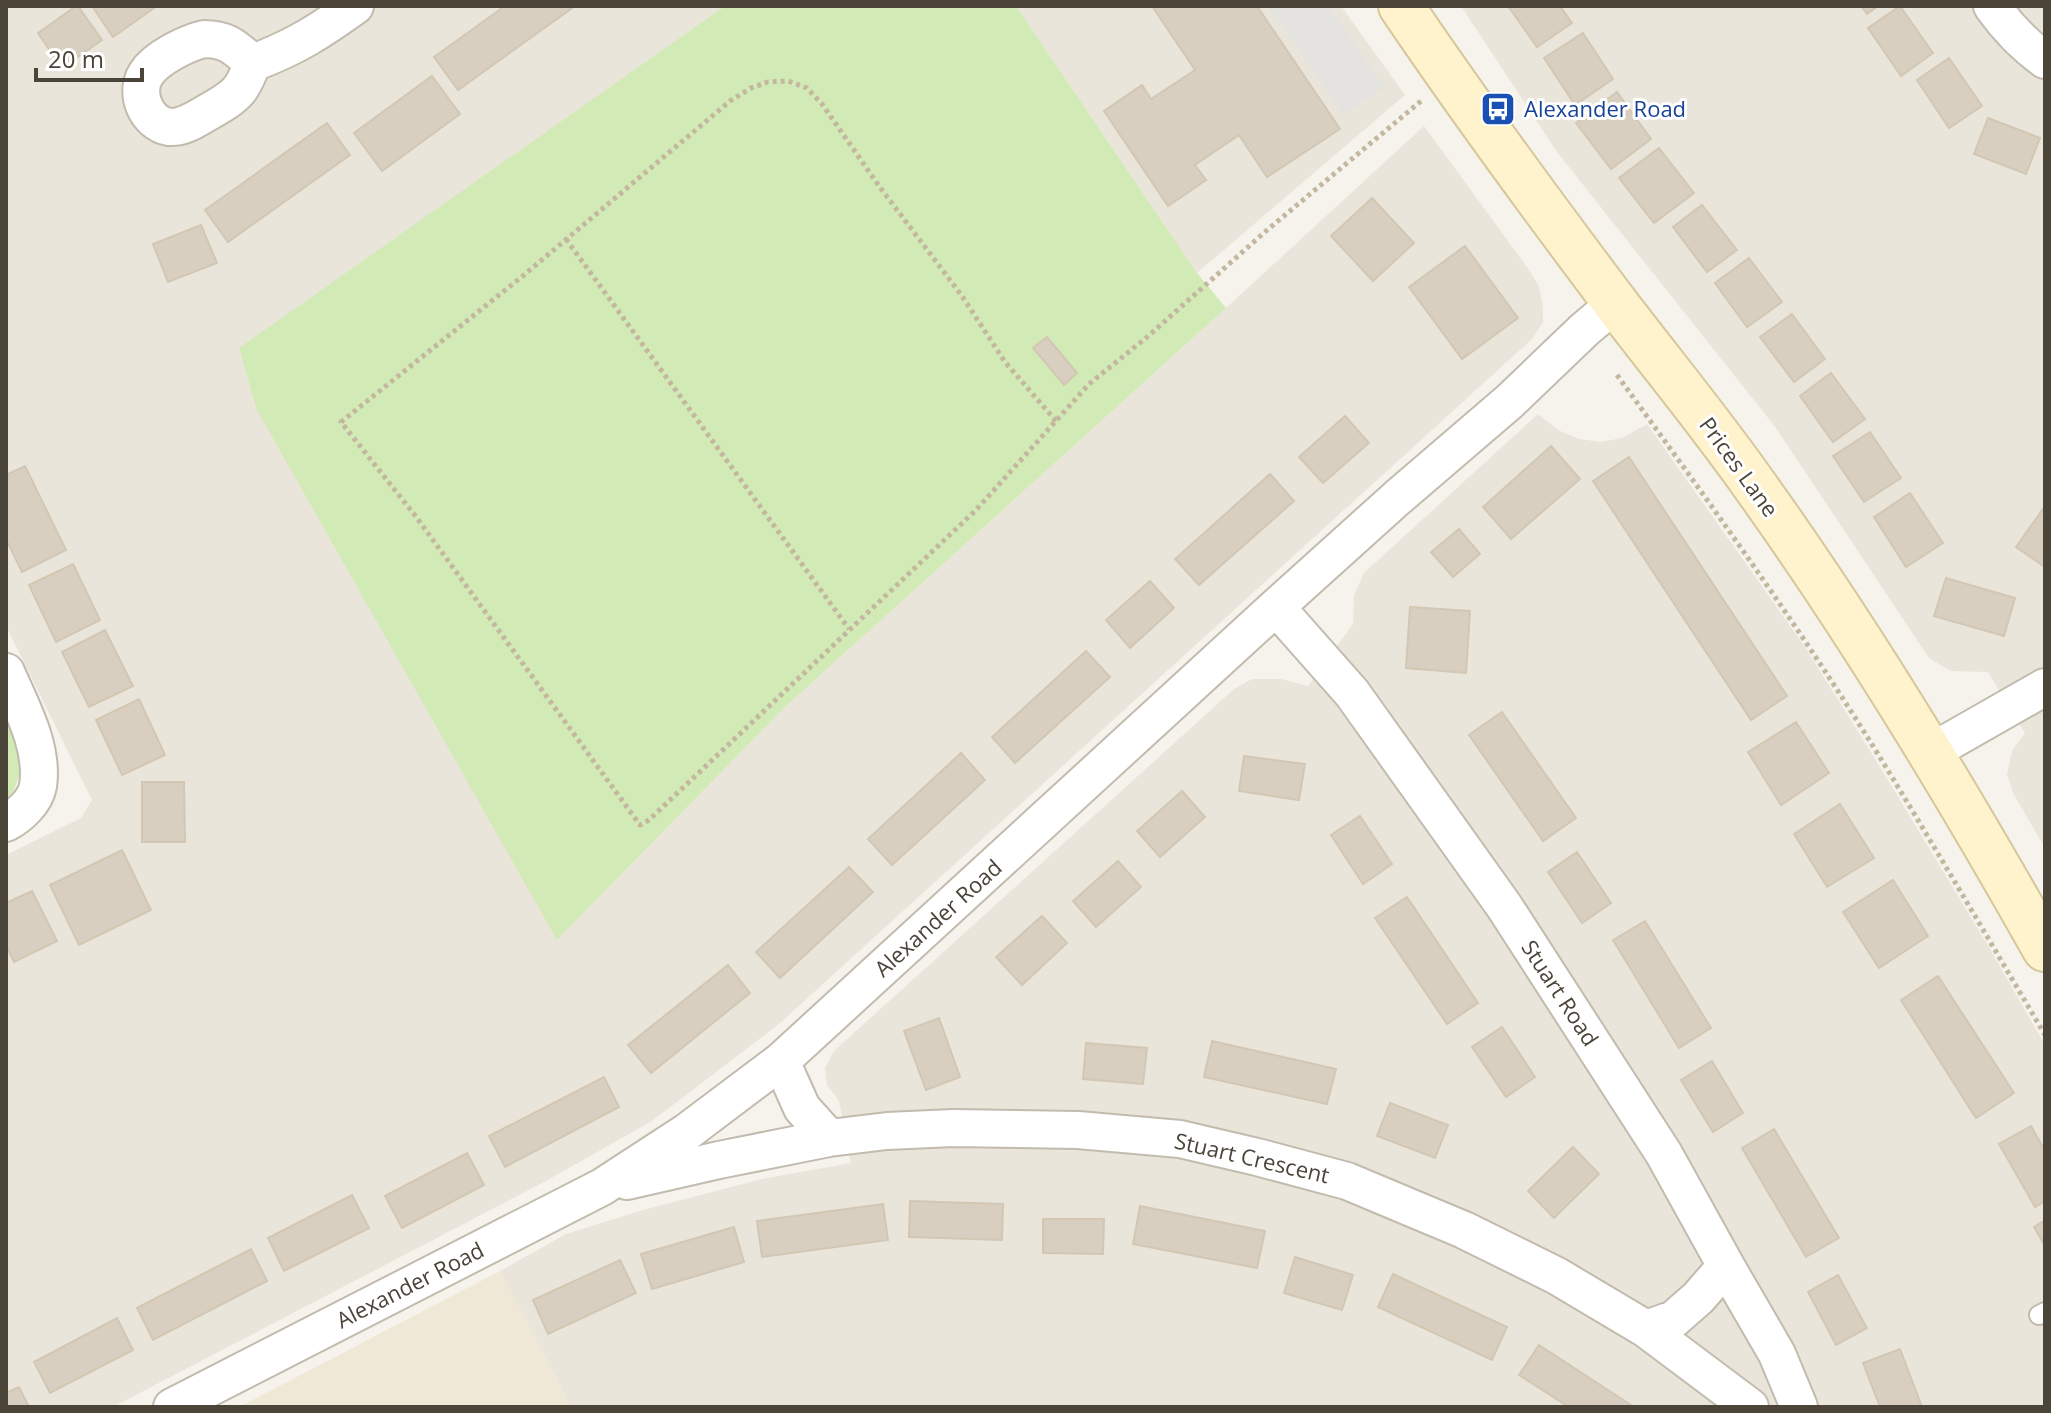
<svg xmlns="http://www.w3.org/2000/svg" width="2051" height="1413" viewBox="0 0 2051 1413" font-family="'Open Sans',sans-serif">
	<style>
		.residential { fill: #eae5da }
		.education { fill: #efe8d6 }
		.green { fill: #d2eab5 }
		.parking { fill: #e5e3e0 }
		.building { fill: #d8cfc1; stroke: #d3c7b4; stroke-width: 2 }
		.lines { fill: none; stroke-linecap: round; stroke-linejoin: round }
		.lane-casing { stroke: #c2bbae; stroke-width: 22 }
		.street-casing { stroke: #c2bbae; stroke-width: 40 }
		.secondary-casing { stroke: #d6c79b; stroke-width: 48 }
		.path { stroke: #c4b79f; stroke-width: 5; stroke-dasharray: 4 4; stroke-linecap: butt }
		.lane { stroke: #fff; stroke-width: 18 }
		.street { stroke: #fff; stroke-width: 36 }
		.secondary { stroke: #fff3cd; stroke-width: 44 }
		.labels { text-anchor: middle; stroke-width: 6; stroke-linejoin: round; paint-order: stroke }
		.transit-label { font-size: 22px; fill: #164399; stroke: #fff; text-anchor: start }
		.street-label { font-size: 22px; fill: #4b4439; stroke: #fff }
	</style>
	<rect width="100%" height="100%" fill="#f6f3ec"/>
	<path class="residential" d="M 6,6 L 725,6 L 431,214 L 557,940 L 785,707 L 1226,308 L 1424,126 L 1527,267 L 1539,286 L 1543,307 L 1543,322 L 1532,339 L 779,1024 L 652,1121 L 546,1181 L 113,1407 L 6,1407 L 6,855 L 81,818 L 92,800 L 6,626 Z
		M 1016,6 L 1341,6 L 1405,95 L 1197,273 Z
		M 1461,6 L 2045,6 L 2045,848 L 2013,793 L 2007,774 L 2012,751 L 2025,733 L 1988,672 L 1951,671 L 1929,658 L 1776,428 L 1557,152 Z
		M 1538,414 L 1558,430 L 1579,439 L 1601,442 L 1622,438 L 1647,424 L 1805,647 L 1877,762 L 1990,949 L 2045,1045 L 2045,1407 L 571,1407 L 500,1271 L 566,1234 L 643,1210 L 762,1179 L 851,1163 L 839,1101 L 827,1085 L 825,1068 L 834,1051 L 1234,689 L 1252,679 L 1281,679 L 1308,686 L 1353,624 L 1354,595 L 1364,573 Z"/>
	<path class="education" d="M 500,1271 L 571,1407 L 239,1407 Z"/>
	<path class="green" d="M 725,6 L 1016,6 L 1197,273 L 1226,308 L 785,707 L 557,940 L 257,410 L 239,348 Z
		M 6,705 C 17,740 31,769 6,803 Z"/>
	<path class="parking" d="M 1269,6 L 1328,6 L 1385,87 L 1343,115 Z"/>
	<path class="building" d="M 76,6 L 78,6 L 102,40 L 62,68 L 38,33 Z
		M 92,6 L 157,6 L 113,37 Z
		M 505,6 L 575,6 L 458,90 L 434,57 Z
		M 1152,6 L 1257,6 L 1340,129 L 1267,177 L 1239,135 L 1195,165 L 1206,180 L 1168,206 L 1104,111 L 1142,85 L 1151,99 L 1195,70 Z
		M 1508,6 L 1560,6 L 1572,23 L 1537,47 Z
		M 1861,6 L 1878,6 L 1867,14 Z
		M 1900,6 L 1933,53 L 1901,76 L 1868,28 Z
		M 1583,33 L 1613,79 L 1575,105 L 1544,58 Z
		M 1949,58 L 1982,106 L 1949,128 L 1917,80 Z
		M 432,76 L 460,114 L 382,171 L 354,133 Z
		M 1617,92 L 1651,139 L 1611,169 L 1576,123 Z
		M 1988,118 L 2040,138 L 2026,174 L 1974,154 Z
		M 327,123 L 350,155 L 228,242 L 205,210 Z
		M 1659,148 L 1694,193 L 1654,223 L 1619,178 Z
		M 1372,198 L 1414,243 L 1373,281 L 1331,236 Z
		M 1702,205 L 1737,250 L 1707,272 L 1673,227 Z
		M 201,225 L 217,263 L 168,282 L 153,244 Z
		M 1465,246 L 1518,318 L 1462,359 L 1409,287 Z
		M 1749,258 L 1782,302 L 1747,327 L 1715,283 Z
		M 1792,314 L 1825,359 L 1794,382 L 1760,337 Z
		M 1047,337 L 1077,373 L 1064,385 L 1033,348 Z
		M 1831,373 L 1865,419 L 1833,442 L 1800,396 Z
		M 1345,416 L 1369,443 L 1323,483 L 1299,457 Z
		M 1870,432 L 1901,478 L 1864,502 L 1833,456 Z
		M 1551,446 L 1580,479 L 1511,539 L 1483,507 Z
		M 1629,457 L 1787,696 L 1751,720 L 1593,481 Z
		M 25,466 L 66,550 L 22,572 L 6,539 L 6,475 Z
		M 1270,474 L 1294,501 L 1199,585 L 1175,559 Z
		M 1910,493 L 1943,543 L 1906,567 L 1874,517 Z
		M 2045,506 L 2045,567 L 2016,547 Z
		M 1459,529 L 1480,554 L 1453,577 L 1431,552 Z
		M 73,564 L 100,620 L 56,642 L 29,585 Z
		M 1946,578 L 2015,598 L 2004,636 L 1934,616 Z
		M 1150,581 L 1174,608 L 1130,648 L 1106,620 Z
		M 1410,607 L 1470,611 L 1466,673 L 1406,668 Z
		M 105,630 L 133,686 L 89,707 L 62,652 Z
		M 1086,651 L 1110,677 L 1015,763 L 992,737 Z
		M 139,699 L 165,755 L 122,775 L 96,720 Z
		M 1502,712 L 1576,818 L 1543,841 L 1469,735 Z
		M 1796,722 L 1829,773 L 1781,805 L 1748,752 Z
		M 961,753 L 985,780 L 892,865 L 868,839 Z
		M 1244,756 L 1305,764 L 1299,800 L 1239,791 Z
		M 142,782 L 184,782 L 185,842 L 142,842 Z
		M 1182,791 L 1205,817 L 1160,857 L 1137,831 Z
		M 1840,804 L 1874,858 L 1827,887 L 1794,834 Z
		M 1360,816 L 1392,864 L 1363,884 L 1331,835 Z
		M 122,850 L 151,910 L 79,945 L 50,885 Z
		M 1577,852 L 1611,903 L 1582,923 L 1548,872 Z
		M 1118,861 L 1141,887 L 1096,927 L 1073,901 Z
		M 849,867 L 873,892 L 780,978 L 756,952 Z
		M 1893,880 L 1928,936 L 1879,968 L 1843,912 Z
		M 32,891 L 57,941 L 14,962 L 6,945 L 6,903 Z
		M 1407,897 L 1478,1003 L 1447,1024 L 1375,918 Z
		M 1042,916 L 1067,943 L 1022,985 L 996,957 Z
		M 1645,921 L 1711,1028 L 1679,1048 L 1613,940 Z
		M 728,965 L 750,993 L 651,1073 L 628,1045 Z
		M 1938,976 L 2014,1093 L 1976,1118 L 1901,1000 Z
		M 939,1018 L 960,1077 L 926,1090 L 904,1031 Z
		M 1502,1027 L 1535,1077 L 1506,1097 L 1472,1047 Z
		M 1212,1041 L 1336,1069 L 1327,1104 L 1204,1077 Z
		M 1086,1043 L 1147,1048 L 1143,1084 L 1083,1079 Z
		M 1712,1061 L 1743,1113 L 1713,1132 L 1681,1080 Z
		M 604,1077 L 619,1107 L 505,1167 L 489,1136 Z
		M 1390,1103 L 1448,1125 L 1435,1158 L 1377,1136 Z
		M 2031,1126 L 2045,1151 L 2045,1201 L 2035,1207 L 1999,1144 Z
		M 1774,1129 L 1839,1238 L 1806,1257 L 1742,1148 Z
		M 1573,1147 L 1599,1174 L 1554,1218 L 1528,1191 Z
		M 467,1153 L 484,1185 L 402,1228 L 385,1196 Z
		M 352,1195 L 369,1228 L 284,1271 L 268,1238 Z
		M 910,1201 L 1003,1204 L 1002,1240 L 909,1237 Z
		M 883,1204 L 888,1240 L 762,1257 L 757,1221 Z
		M 1140,1206 L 1265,1231 L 1257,1268 L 1133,1244 Z
		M 1043,1219 L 1104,1219 L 1103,1254 L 1043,1253 Z
		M 2045,1220 L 2045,1246 L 2034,1227 Z
		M 734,1227 L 744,1262 L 652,1289 L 641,1254 Z
		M 251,1249 L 267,1281 L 153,1340 L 137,1308 Z
		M 1295,1257 L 1353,1275 L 1342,1310 L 1284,1293 Z
		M 620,1260 L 636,1293 L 548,1334 L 533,1300 Z
		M 1393,1274 L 1507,1327 L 1492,1360 L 1378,1307 Z
		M 1838,1275 L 1867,1328 L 1836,1345 L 1808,1292 Z
		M 117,1318 L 133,1350 L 50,1393 L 34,1362 Z
		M 1539,1345 L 1634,1407 L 1569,1407 L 1519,1375 Z
		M 1900,1349 L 1922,1407 L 1880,1407 L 1863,1363 Z
		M 19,1387 L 29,1407 L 6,1407 L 6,1393 Z"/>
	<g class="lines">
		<g class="lane-casing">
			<path id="lane" d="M 2039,1315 L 2045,1312"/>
		</g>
		<g class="street-casing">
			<path id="street" d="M 1992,6 C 2007,27 2024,45 2045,60
				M 204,39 C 228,39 235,48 253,63 C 249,71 245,83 239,90 C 231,100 215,108 203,115 C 193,121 182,128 169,127 C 146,123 134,93 146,74 C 156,58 187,43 204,39 Z
				M 253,63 C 295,47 319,32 355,6
				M 1276,607 L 1352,693 L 1504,906 L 1664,1154 L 1726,1266 L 1777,1354 L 1799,1407
				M 6,672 C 21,707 44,747 38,786 C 35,802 19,816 6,823
				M 1931,752 L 2045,687
				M 781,1061 L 802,1108 L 829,1138
				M 627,1181 L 719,1160 L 829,1138 L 887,1131 L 953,1128 L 1078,1130 L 1180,1139 L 1257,1157 L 1347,1181 L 1464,1230 L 1557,1276 L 1646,1329 L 1750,1407
				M 1646,1329 L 1674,1319 L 1698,1298 L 1726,1266
				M 172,1407 L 602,1187 L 688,1131 L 781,1061 L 1276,607 L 1397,498 L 1510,401 L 1584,330 L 1616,303"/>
		</g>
		<g class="secondary-casing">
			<path id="secondary" d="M 1401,6 C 1470,108 1543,207 1617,305 C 1662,364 1710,422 1753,483 C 1860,632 1955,789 2045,949"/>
		</g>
		<path class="path" d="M 566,239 L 849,629
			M 1617,375 C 1709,502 1802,630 1884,764 C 1939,854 1992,945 2045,1035
			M 1056,421 L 1005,362 L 962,296 L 879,186 L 822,104 L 807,88 L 788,81 L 768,82 L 751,88 L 730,101 L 524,275 L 341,422 L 417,518 L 640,825 L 649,820 L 976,510 L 1089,384 L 1146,338 L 1266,231 L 1421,101"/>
		<use href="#lane" class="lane"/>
		<use href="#street" class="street"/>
		<use href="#secondary" class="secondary"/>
	</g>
	<defs>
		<g id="bus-square" transform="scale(1.8)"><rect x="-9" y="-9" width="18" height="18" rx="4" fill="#1a4fb4" stroke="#fff"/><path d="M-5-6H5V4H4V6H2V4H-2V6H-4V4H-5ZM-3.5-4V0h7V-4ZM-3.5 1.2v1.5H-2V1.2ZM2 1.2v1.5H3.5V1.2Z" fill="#fff"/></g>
	</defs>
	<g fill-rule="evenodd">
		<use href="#bus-square" x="1498" y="109"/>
	</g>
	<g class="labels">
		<g class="transit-label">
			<text x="1524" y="117">Alexander Road</text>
		</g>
		<g class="street-label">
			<text transform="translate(1739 467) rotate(54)" y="8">Prices Lane</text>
			<text transform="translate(938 918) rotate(-42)" y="8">Alexander Road</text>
			<text transform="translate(1560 993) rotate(57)" y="8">Stuart Road</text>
			<text transform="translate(1252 1158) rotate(13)" y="8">Stuart Crescent</text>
			<text transform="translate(410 1285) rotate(-27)" y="8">Alexander Road</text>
		</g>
	</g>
	<rect width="2051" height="1413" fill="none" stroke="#4b4439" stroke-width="16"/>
	<path d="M36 68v12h106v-12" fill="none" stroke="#4b4439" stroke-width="4"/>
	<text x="48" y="68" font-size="24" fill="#4b4439" stroke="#ffffff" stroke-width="6" paint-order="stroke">20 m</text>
</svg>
